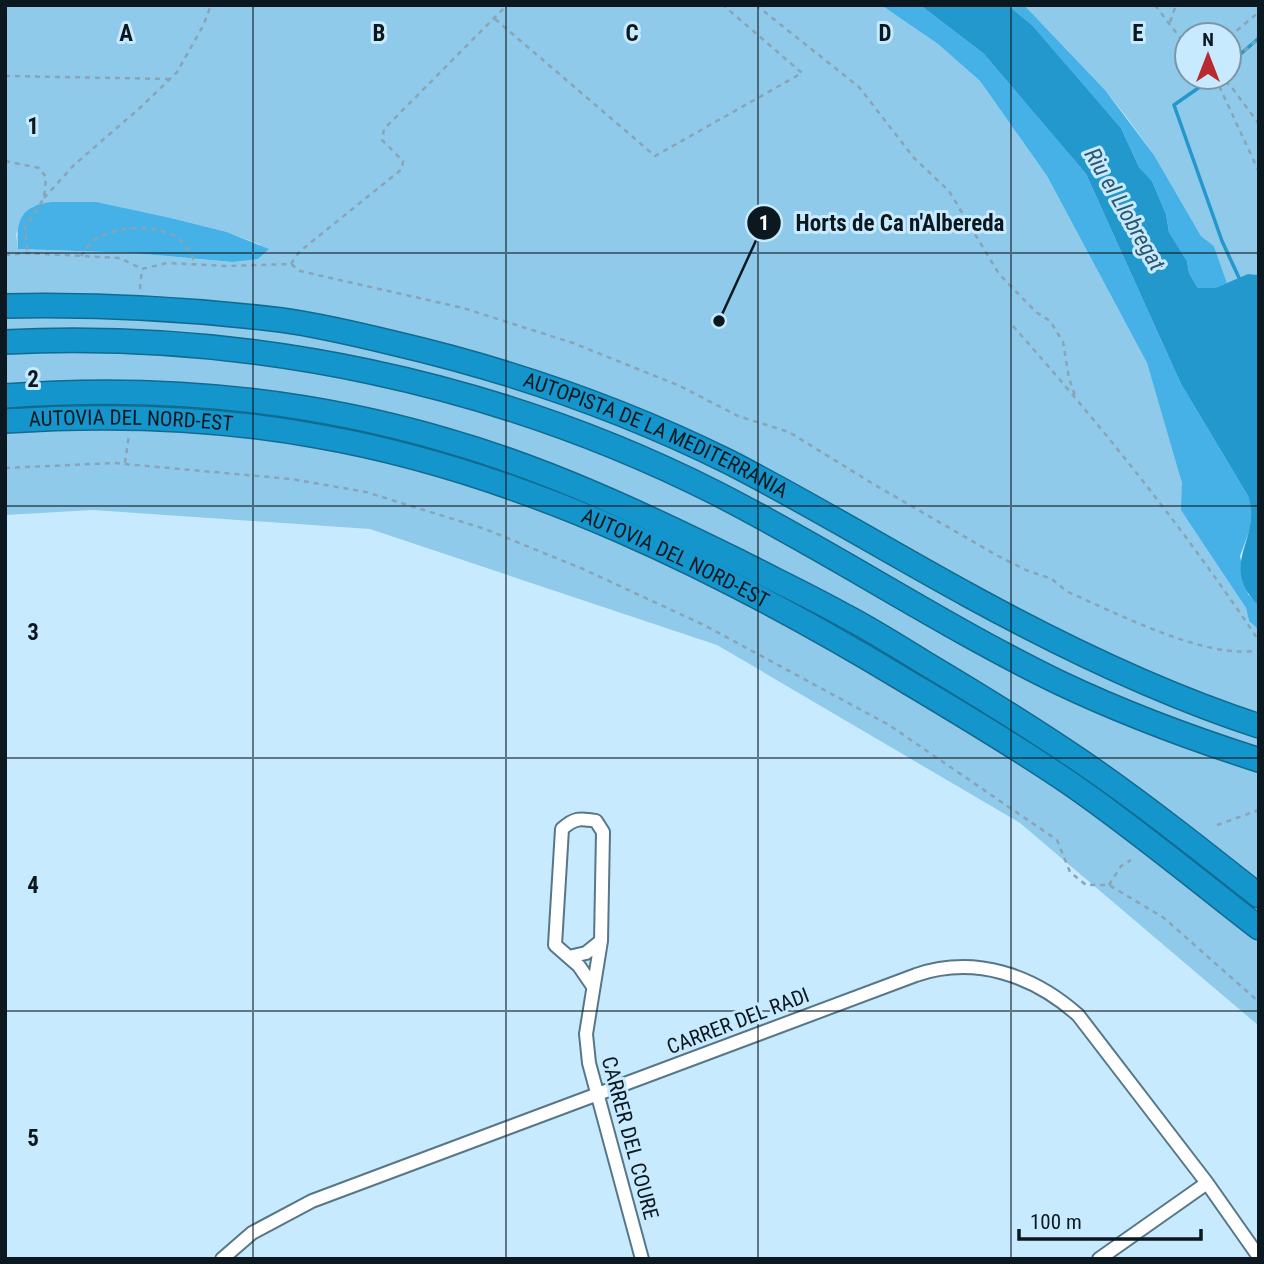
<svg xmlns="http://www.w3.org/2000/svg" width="1264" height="1264" viewBox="0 0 1264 1264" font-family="'Roboto Condensed',sans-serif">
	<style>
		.green { fill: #90caeb; fill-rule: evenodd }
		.forest { fill: #45b1e7 }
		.water { fill: #2298cc }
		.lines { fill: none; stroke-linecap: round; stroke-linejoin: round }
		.stream { stroke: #2298cc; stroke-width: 3.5 }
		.street-casing { stroke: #577688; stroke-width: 16 }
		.highway-casing { stroke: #116a8f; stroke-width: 26 }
		.path { stroke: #89a4b4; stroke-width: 2.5; stroke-dasharray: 5 5; stroke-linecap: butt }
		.street { stroke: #fff; stroke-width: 12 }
		.highway { stroke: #1496cc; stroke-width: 23 }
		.grid { fill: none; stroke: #0c181f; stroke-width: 2; stroke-opacity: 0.55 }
		.labels { text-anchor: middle; stroke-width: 6; stroke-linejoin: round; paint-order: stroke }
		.street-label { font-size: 21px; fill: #0c181f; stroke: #c8eafe }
		.water-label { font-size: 23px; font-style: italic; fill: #2b566e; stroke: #c8eafe }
		.grid-label { font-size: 23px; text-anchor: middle; font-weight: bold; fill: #0c181f; stroke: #c8eafe; stroke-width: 6; stroke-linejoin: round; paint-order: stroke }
		.leader { fill: none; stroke: #0c181f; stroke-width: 2.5 }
		.callout-dot { fill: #0c181f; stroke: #c8eafe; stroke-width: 2.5 }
		.mark-label { font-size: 21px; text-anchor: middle; font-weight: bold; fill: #fff }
		.callout-label { font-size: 23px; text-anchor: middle; font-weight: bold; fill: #0c181f; stroke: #c8eafe; stroke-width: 6; stroke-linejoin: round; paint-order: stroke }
	</style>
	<rect width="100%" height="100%" fill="#c8eafe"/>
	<path class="green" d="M 5,5 L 881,5 L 938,44 L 980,81 L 1047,176 L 1147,363 L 1179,470 L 1182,483 L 1182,510 L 1246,608 L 1249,621 L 1259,630 L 1259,1026 L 1020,823 L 717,645 L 370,529 L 93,510 L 5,515 ZM 51,202 L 175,219 L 227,232 L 261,245 L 232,262 L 134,253 L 18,249 L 16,234 L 32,207 Z
		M 1024,5 L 1259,5 L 1259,275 L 1248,274 L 1227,283 L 1214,246 L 1201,236 L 1154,155 L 1128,119 L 1105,90 ZM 1187,35 L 1229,35 L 1229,77 L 1187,77 Z"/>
	<path class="forest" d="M 881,5 L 920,5 L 984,54 L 1086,174 L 1181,384 L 1248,496 L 1253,507 L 1253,521 L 1240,556 L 1248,594 L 1259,606 L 1259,630 L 1249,621 L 1246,608 L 1181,510 L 1182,483 L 1147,363 L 1047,176 L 980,81 L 938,44 Z
		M 1008,5 L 1024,5 L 1105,90 L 1154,155 L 1201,236 L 1214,246 L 1227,283 L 1215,288 L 1198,288 L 1189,273 L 1187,261 L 1169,232 L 1166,214 L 1152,181 L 1139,167 L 1121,128 L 1033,26 Z
		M 51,202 L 96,202 L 175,219 L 227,232 L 269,249 L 258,259 L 232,262 L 134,253 L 18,249 C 16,221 20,206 51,202 Z"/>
	<path class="water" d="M 920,5 L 1008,5 L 1033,26 L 1121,128 L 1139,167 L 1152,181 L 1166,214 L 1169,232 L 1187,261 L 1189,273 L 1198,288 L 1215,288 L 1248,274 L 1259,275 L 1259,606 C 1216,564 1264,537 1248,496 L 1181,384 L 1086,174 L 984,54 Z"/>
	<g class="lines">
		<path class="stream" d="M 1229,64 L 1259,38
			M 1214,77 L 1174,105 L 1222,241 L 1240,280"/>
		<g class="street-casing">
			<path id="street" d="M 569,957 L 586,953 L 601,941
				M 592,985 L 579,966 L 555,945 L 562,829 C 574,818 580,818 596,821 L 603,832 L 601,941 L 586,1034 L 589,1063 L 642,1259
				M 222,1259 L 252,1233 L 312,1201 L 916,975 C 975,955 1033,975 1078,1015 L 1207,1183 L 1259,1257
				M 1099,1259 L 1207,1183"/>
		</g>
		<g class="highway-casing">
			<g id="highway">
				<path id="s1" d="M 5,306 C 97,304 189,309 281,320 C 318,325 356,334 393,343 C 509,370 622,409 729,462 C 811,504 889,552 970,596 C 1063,647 1158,693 1259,726"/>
				<path d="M 5,342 C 249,330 498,383 716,493 C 832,552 941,625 1058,682 C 1123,713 1190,738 1259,760"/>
				<path d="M 5,396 C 153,385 302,398 445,440 C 547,469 645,515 740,562 C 775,580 811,597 845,616 C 872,630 897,646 923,662 C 977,694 1030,727 1082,762 C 1143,804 1201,850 1259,896"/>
				<path id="s2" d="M 5,421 C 110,414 213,417 317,436 C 525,472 727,573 906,681 C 961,714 1017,747 1071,784 C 1136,829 1197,880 1259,928"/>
			</g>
		</g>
		<path class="path" d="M 756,5 L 859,87 L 914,158 L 949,191 L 999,274 L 1036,312 L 1050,321 L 1063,342 L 1069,378 L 1075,396
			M 1155,5 L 1187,47
			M 495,19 L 655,156 L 802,73 L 723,5
			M 1170,22 L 1176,5
			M 1229,37 L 1259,12
			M 1229,64 L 1259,38
			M 5,76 L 170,79
			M 1215,77 L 1259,172
			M 1216,77 L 1230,85 L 1259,124
			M 5,161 L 39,168 L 46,177 L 44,198 L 25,228 L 27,252
			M 44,198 L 74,165 L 142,106 L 177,72 L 203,26 L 211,5
			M 5,255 L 27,253 L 120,258 L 142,269 L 167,263 L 227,266 L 291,264 L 300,271 L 463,308 L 573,343 L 680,386 L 738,416 L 789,432 L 875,485 L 998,556 L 1026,570 L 1052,579 L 1066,591 C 1114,612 1208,661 1259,650
			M 81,256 C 86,250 89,243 96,239 C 118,225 166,222 185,245 C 189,250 193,258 196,264
			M 291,264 L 299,252 L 402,169 L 403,161 L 382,140 L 384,129 L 507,5
			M 140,289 L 142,269
			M 1013,326 C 1101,425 1185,530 1259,641
			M 125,463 L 129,435
			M 5,468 L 114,463 L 291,479 L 366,492 L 485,529 L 583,569 L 704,625 L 889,725 L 1057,840 L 1070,872 L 1086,885 L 1109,885 L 1164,918 L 1259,1002
			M 1217,825 L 1259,810
			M 1109,885 L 1121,866 L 1131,860"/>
		<use href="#street" class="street"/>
		<use href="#highway" class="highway"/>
	</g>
	<path class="grid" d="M 253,5 L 253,1259M 506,5 L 506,1259M 758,5 L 758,1259M 1011,5 L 1011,1259M 5,253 L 1259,253M 5,506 L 1259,506M 5,758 L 1259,758M 5,1011 L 1259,1011"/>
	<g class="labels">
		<g class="street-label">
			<text dy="7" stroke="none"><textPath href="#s2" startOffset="126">AUTOVIA DEL NORD-EST</textPath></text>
			<text dy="7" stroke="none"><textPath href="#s1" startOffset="670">AUTOPISTA DE LA MEDITERRÀNIA</textPath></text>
			<text dy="7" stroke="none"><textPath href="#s2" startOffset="693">AUTOVIA DEL NORD-EST</textPath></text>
			<text transform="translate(738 1021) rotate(-21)" y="7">CARRER DEL RADI</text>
			<text transform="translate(630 1138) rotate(75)" y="7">CARRER DEL COURE</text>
		</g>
		<g class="water-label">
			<text transform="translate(1125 209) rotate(60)" y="8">Riu el Llobregat</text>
		</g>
	</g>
	<g class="grid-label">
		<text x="126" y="41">A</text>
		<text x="379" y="41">B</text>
		<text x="632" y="41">C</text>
		<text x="885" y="41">D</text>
		<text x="1138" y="41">E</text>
		<text x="33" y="134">1</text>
		<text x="33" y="387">2</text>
		<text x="33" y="640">3</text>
		<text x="33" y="893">4</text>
		<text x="33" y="1146">5</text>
	</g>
	<path class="leader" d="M719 321L764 223"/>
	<g class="callout-dot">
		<circle cx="719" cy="321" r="7"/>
		<circle cx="764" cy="223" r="18"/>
	</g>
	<g class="mark-label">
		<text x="764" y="230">1</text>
	</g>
	<g class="callout-label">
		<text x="900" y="231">Horts de Ca n'Albereda</text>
	</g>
	<rect width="1264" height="1264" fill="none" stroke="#0c181f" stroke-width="14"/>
	<g transform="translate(1208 56)"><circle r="33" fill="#c8eafe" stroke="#7d96a5" stroke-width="2"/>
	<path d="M0-5L12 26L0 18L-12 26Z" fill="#b92930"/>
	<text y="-10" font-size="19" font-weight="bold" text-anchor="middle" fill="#0c181f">N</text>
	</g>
	<path d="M1019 1229v10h182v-10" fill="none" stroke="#0c181f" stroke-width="3.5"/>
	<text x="1030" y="1229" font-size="21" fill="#0c181f" stroke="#c8eafe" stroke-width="5" paint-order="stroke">100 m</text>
</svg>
